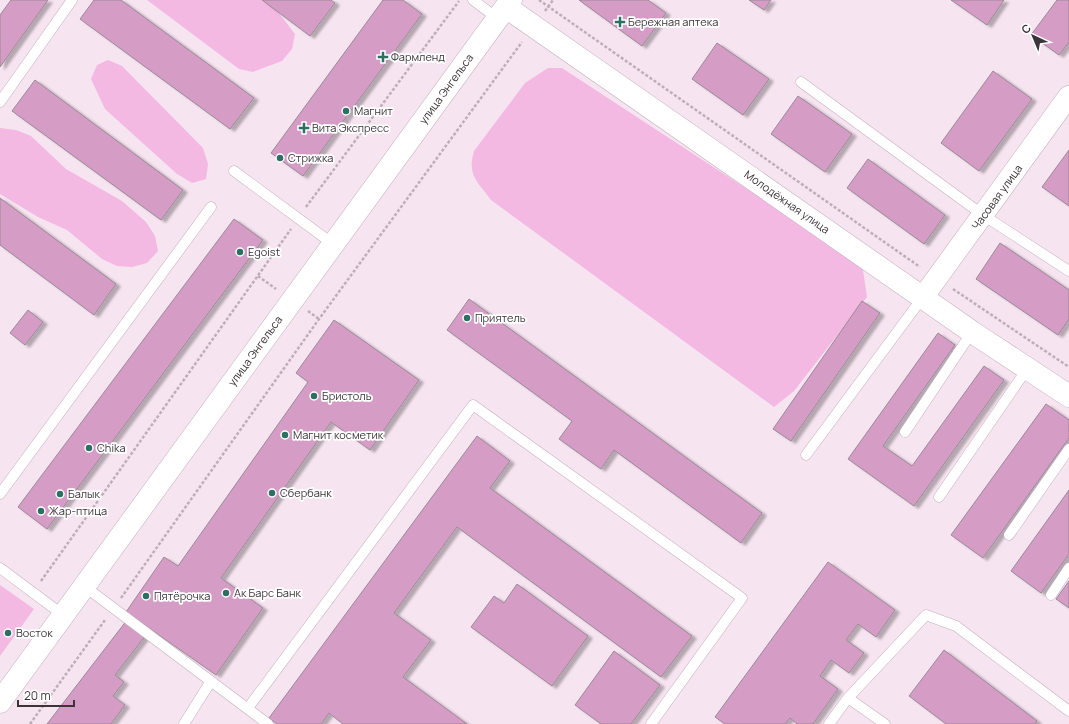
<svg xmlns="http://www.w3.org/2000/svg" width="1069" height="724" viewBox="0 0 1069 724" font-family="Manrope,sans-serif">
	<style>
		.green { fill: #f3b9e2 }
		.building { fill: #d59cc5; stroke: #9a8a95; filter: url(#shadow) }
		.lines { fill: none; stroke-linecap: round; stroke-linejoin: round }
		.lane-casing { stroke: #c2b1bd; stroke-width: 11 }
		.street-casing { stroke: #c2b1bd; stroke-width: 22 }
		.secondary-casing { stroke: #c2b1bd; stroke-width: 23 }
		.path { stroke: #bdafb8; stroke-width: 2.5; stroke-dasharray: 3 2; stroke-linecap: butt }
		.lane { stroke: #fff; stroke-width: 10 }
		.street { stroke: #fff; stroke-width: 21 }
		.secondary { stroke: #fff; stroke-width: 22 }
		.poi-dot { fill: #2c7063; stroke: #fff; stroke-width: 1.5 }
		.labels { text-anchor: middle; stroke-width: 3.5; stroke-linejoin: round; paint-order: stroke }
		.poi-label { font-size: 11px; fill: #3b3439; stroke: #fff; text-anchor: start }
		.street-label { font-size: 11px; fill: #3b3439; stroke: #fff }
	</style>
	<defs>
		<filter id="shadow"><feDropShadow dx="4.5" dy="2.5" stdDeviation="1" flood-color="#0004"/></filter>
	</defs>
	<rect width="100%" height="100%" fill="#f6e4f0"/>
	<path class="green" d="M 147,0 L 264,0 L 275,8 L 295,34 L 292,49 L 282,61 L 253,72 L 239,69 Z
		M 108,60 L 122,66 L 203,148 L 208,164 L 206,179 L 192,183 L 177,174 L 105,109 L 91,79 L 97,65 Z
		M 548,68 L 562,68 L 854,259 L 863,270 L 867,297 L 794,391 L 774,407 L 491,200 C 477,181 467,175 474,151 L 525,83 Z
		M 0,128 L 16,130 L 31,136 L 66,169 L 122,201 L 146,222 L 155,236 L 158,251 L 147,263 L 132,267 L 117,266 L 102,259 L 67,230 L 38,217 L 0,194 Z
		M 0,585 L 34,609 L 0,656 Z"/>
	<path class="building" d="M 11,0 L 48,0 L 0,67 L 0,15 Z
		M 94,0 L 121,0 L 254,98 L 230,129 L 80,19 Z
		M 262,0 L 331,0 L 335,3 L 310,36 Z
		M 383,0 L 403,0 L 422,14 L 303,176 L 271,153 Z
		M 579,0 L 648,0 L 666,13 L 642,46 Z
		M 749,0 L 771,0 L 764,10 Z
		M 951,0 L 1004,0 L 987,25 Z
		M 1057,0 L 1069,0 L 1069,42 L 1059,55 L 1031,35 Z
		M 717,43 L 769,79 L 743,115 L 692,79 Z
		M 993,71 L 1032,99 L 979,171 L 941,143 Z
		M 35,80 L 183,190 L 161,220 L 12,111 Z
		M 798,96 L 852,134 L 825,172 L 771,134 Z
		M 1069,150 L 1069,206 L 1042,187 Z
		M 868,159 L 945,215 L 924,244 L 847,188 Z
		M 0,198 L 116,284 L 94,315 L 0,245 Z
		M 234,219 L 263,240 L 47,529 L 18,507 Z
		M 1000,243 L 1069,290 L 1069,319 L 1058,335 L 976,279 Z
		M 469,299 L 762,513 L 741,543 L 614,450 L 601,469 L 559,439 L 572,421 L 447,330 Z
		M 862,301 L 880,313 L 791,441 L 773,429 Z
		M 28,310 L 43,322 L 25,345 L 10,333 Z
		M 334,320 L 419,380 L 370,450 L 331,422 L 221,578 L 263,608 L 216,675 L 126,612 L 164,557 L 178,566 L 308,382 L 296,373 Z
		M 938,333 L 955,345 L 883,446 L 912,466 L 984,366 L 1004,380 L 914,506 L 848,459 Z
		M 1046,404 L 1069,420 L 1069,438 L 983,558 L 951,535 Z
		M 477,436 L 510,461 L 490,488 L 692,636 L 661,677 L 457,527 L 394,613 L 431,640 L 403,677 L 467,724 L 343,724 L 329,713 L 321,724 L 277,724 L 269,718 Z
		M 1069,490 L 1069,554 L 1041,593 L 1011,571 Z
		M 828,562 L 895,610 L 876,637 L 858,624 L 846,640 L 864,653 L 849,673 L 831,660 L 820,676 L 838,689 L 813,724 L 797,724 L 790,718 L 785,724 L 725,724 L 715,717 Z
		M 1069,581 L 1069,608 L 1056,599 Z
		M 517,584 L 588,636 L 552,686 L 471,627 L 494,596 L 504,603 Z
		M 127,620 L 146,635 L 115,675 L 124,682 L 113,696 L 125,705 L 111,724 L 47,724 Z
		M 944,650 L 1037,721 L 1035,724 L 946,724 L 909,696 Z
		M 614,651 L 660,685 L 631,724 L 601,724 L 575,705 Z"/>
	<g class="lines">
		<g class="lane-casing">
			<path id="lane" d="M 473,0 L 497,18
				M 801,82 L 983,215 L 1069,271
				M 0,102 L 72,0
				M 234,171 L 333,244
				M 905,432 L 972,332
				M 806,455 L 923,297
				M 0,494 L 211,207
				M 939,497 L 1027,369
				M 1009,535 L 1069,449
				M 0,568 L 63,615
				M 84,586 L 268,724
				M 1051,595 L 1069,568
				M 848,698 L 885,724
				M 248,708 L 473,405 L 742,598 L 651,724
				M 184,724 L 211,681
				M 829,724 L 848,698 L 926,615 L 956,626 L 1069,711"/>
		</g>
		<g class="street-casing">
			<path id="street" d="M 923,297 L 1069,96"/>
		</g>
		<g class="secondary-casing">
			<path id="secondary" d="M 506,7 L 972,332 L 1069,396
				M 0,702 L 511,0"/>
		</g>
		<path class="path" d="M 539,0 L 920,267
			M 545,11 L 553,0
			M 306,207 L 459,1
			M 258,276 L 276,289
			M 953,289 L 1069,367
			M 308,311 L 319,319
			M 41,581 L 291,229
			M 121,598 L 319,319 L 522,42
			M 30,724 L 105,620"/>
		<use href="#lane" class="lane"/>
		<use href="#street" class="street"/>
		<use href="#secondary" class="secondary"/>
	</g>
	<g class="poi-dot">
		<path d="M618 16h4v4h4v4h-4v4h-4v-4h-4v-4h4z"/>
		<path d="M381 51h4v4h4v4h-4v4h-4v-4h-4v-4h4z"/>
		<circle cx="346" cy="111" r="4"/>
		<path d="M302 122h4v4h4v4h-4v4h-4v-4h-4v-4h4z"/>
		<circle cx="280" cy="158" r="4"/>
		<circle cx="240" cy="252" r="4"/>
		<circle cx="467" cy="318" r="4"/>
		<circle cx="314" cy="396" r="4"/>
		<circle cx="285" cy="435" r="4"/>
		<circle cx="89" cy="448" r="4"/>
		<circle cx="272" cy="493" r="4"/>
		<circle cx="60" cy="494" r="4"/>
		<circle cx="41" cy="511" r="4"/>
		<circle cx="226" cy="593" r="4"/>
		<circle cx="146" cy="596" r="4"/>
		<circle cx="8" cy="633" r="4"/>
	</g>
	<g class="labels">
		<g class="poi-label">
			<text x="628" y="26">Бережная аптека</text>
			<text x="391" y="61">Фармленд</text>
			<text x="354" y="115">Магнит</text>
			<text x="312" y="132">Вита Экспресс</text>
			<text x="288" y="162">Стрижка</text>
			<text x="248" y="256">Egoist</text>
			<text x="475" y="322">Приятель</text>
			<text x="322" y="400">Бристоль</text>
			<text x="293" y="439">Магнит косметик</text>
			<text x="97" y="452">Chika</text>
			<text x="280" y="497">Сбербанк</text>
			<text x="68" y="498">Балык</text>
			<text x="49" y="515">Жар-птица</text>
			<text x="234" y="597">Ак Барс Банк</text>
			<text x="154" y="600">Пятёрочка</text>
			<text x="16" y="637">Восток</text>
		</g>
		<g class="street-label">
			<text transform="translate(446 89) rotate(-54)" y="4">улица Энгельса</text>
			<text transform="translate(997 197) rotate(-54)" y="4">Часовая улица</text>
			<text transform="translate(787 202) rotate(35)" y="4">Молодёжная улица</text>
			<text transform="translate(255 351) rotate(-54)" y="4">улица Энгельса</text>
		</g>
	</g>
	<g transform="translate(1033 36) rotate(316)" stroke="#ffffff" stroke-width="3" paint-order="stroke">
	<path d="M0-3L7 15L0 10L-7 15Z" fill="#3b3439"/>
	<text y="-6" font-size="11" font-weight="bold" text-anchor="middle" fill="#3b3439">С</text>
	</g>
	<path d="M18 700v6h56v-6" fill="none" stroke="#3b3439" stroke-width="2"/>
	<text x="24" y="700" font-size="12" fill="#3b3439" stroke="#ffffff" stroke-width="3" paint-order="stroke">20 m</text>
</svg>
